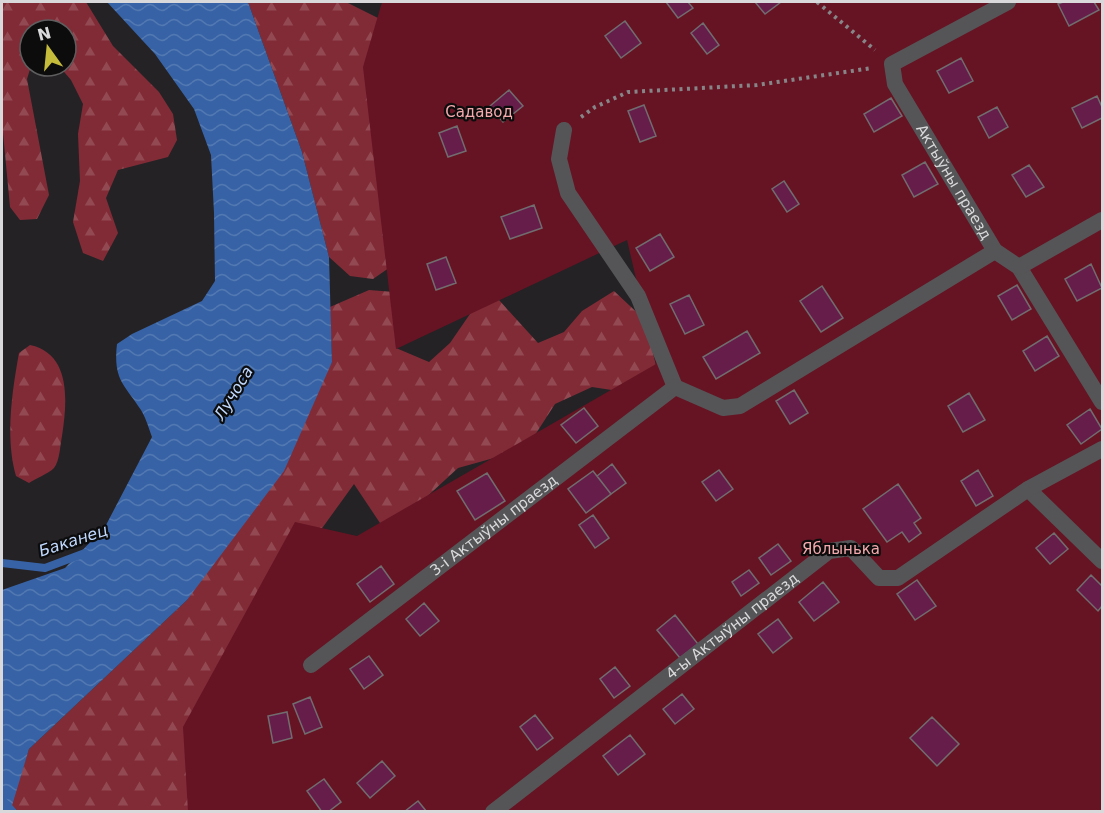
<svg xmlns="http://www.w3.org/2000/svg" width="1104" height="813" viewBox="0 0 1104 813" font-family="'DejaVu Sans',sans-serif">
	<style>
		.forest { fill: url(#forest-firs) }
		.green { fill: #661423 }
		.water { fill: url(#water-waves) }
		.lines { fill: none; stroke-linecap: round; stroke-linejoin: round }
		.stream { stroke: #3763a6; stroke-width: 8 }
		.building { fill: #671d4a; stroke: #716d6f; stroke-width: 1.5 }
		.path { stroke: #878588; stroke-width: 4; stroke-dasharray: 3 4.5; stroke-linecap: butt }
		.lane { stroke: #555557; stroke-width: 16 }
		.labels { text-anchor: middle; stroke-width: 4.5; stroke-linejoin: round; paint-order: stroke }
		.park-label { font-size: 15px; fill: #f4a9ad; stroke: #0d0c0d }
		.street-label { font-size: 15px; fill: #d9d8da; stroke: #0d0c0d }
		.water-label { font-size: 16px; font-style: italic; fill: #c0d9ff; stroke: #0d0c0d }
	</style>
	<defs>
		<pattern id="forest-firs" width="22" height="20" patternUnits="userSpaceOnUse" patternTransform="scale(1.5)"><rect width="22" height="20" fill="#812b36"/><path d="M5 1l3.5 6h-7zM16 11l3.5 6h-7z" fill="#924952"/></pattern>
		<pattern id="water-waves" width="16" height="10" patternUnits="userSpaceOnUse" patternTransform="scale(1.5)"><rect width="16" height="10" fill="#3763a6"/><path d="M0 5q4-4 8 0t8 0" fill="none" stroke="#5379b2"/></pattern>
	</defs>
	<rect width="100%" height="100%" fill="#242225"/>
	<path class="forest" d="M 2,2 L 86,2 L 113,46 L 159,92 L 173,114 L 177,140 L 168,157 L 118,170 L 106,198 L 118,233 L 103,261 L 83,253 L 73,222 L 80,181 L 78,134 L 83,104 L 71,80 L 59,66 L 66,66 L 66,30 L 30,30 L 31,66 L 27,79 L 49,195 L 37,219 L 20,220 L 10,207 L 2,122 Z
		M 248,2 L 346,2 L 406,32 L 409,254 L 373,279 L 350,276 L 329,257 L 302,152 Z
		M 369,290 L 394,292 L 396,348 L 429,362 L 450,343 L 481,298 L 499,300 L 538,343 L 564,332 L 582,311 L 614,291 L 645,320 L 659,378 L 638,394 L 592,387 L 555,404 L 526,449 L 458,468 L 407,515 L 384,529 L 354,484 L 315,538 L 220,811 L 8,812 L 29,749 L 187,600 L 332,362 L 330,307 Z
		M 30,345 C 72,354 67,403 62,436 C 60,445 60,460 54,468 C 48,474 36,478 29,483 L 16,476 C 5,438 12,392 19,353 Z"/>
	<path class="green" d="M 382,2 L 1102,2 L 1102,811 L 188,811 L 183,727 L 295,522 L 357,536 L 656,364 L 627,240 L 396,349 L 363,67 Z"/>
	<path class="water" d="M 107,2 L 248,2 L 302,152 L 329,257 L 332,362 L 284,471 L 187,600 L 29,749 L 11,809 L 2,811 L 2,590 L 65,568 L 105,527 L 152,437 C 149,429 146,418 141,410 C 124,384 113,380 117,344 L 132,334 L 202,301 L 215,281 L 214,213 L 211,155 L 194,109 L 155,54 Z"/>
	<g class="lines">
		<path class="stream" d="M 2,563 L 45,568 L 85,553
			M 2,800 L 13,812"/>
	</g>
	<path class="building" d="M 666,2 L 688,2 L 693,8 L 678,18 Z
		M 755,2 L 781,2 L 765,14 Z
		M 1063,2 L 1094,2 L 1099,10 L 1069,26 L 1058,4 Z
		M 625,21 L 641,43 L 621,58 L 605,36 Z
		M 703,23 L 719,45 L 707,54 L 691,33 Z
		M 961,58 L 973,81 L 949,93 L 937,71 Z
		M 509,90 L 523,106 L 503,122 L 490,106 Z
		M 1097,96 L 1102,107 L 1102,118 L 1082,128 L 1072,108 Z
		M 891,98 L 902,116 L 874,132 L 864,114 Z
		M 644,105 L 656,136 L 640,142 L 628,111 Z
		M 997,107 L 1008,127 L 989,138 L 978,117 Z
		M 457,126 L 466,151 L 448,157 L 439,133 Z
		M 925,162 L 938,184 L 914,197 L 902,175 Z
		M 1029,165 L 1044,187 L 1026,197 L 1012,175 Z
		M 784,181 L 799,204 L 787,212 L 772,189 Z
		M 534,205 L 542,228 L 510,239 L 501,217 Z
		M 660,234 L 674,257 L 650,271 L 636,248 Z
		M 446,257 L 456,283 L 436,290 L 427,264 Z
		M 1091,264 L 1102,288 L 1077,301 L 1065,279 Z
		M 1017,285 L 1031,309 L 1012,320 L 998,296 Z
		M 822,286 L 843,318 L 821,332 L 800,301 Z
		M 689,295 L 704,325 L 685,334 L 670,304 Z
		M 747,331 L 760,353 L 716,379 L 703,357 Z
		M 1047,336 L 1059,356 L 1035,371 L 1023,351 Z
		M 794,390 L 808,413 L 790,424 L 776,401 Z
		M 969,393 L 985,420 L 963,432 L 948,406 Z
		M 584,408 L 598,426 L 576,443 L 561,425 Z
		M 1090,409 L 1102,429 L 1081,444 L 1067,425 Z
		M 612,464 L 626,483 L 611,494 L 597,476 Z
		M 719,470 L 733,489 L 716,501 L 702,482 Z
		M 978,470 L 993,496 L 976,506 L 961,481 Z
		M 593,471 L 611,494 L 586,513 L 568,489 Z
		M 487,473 L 505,501 L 475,520 L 457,491 Z
		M 898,484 L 921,518 L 914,523 L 921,533 L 909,542 L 902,532 L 887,542 L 863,509 Z
		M 593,515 L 609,538 L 595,548 L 579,525 Z
		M 1054,533 L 1068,549 L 1050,564 L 1036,548 Z
		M 778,544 L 791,561 L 771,575 L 759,558 Z
		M 381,566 L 394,584 L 370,602 L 357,584 Z
		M 749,570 L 759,583 L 741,596 L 732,582 Z
		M 1091,575 L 1102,586 L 1102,606 L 1098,611 L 1077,590 Z
		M 917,580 L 936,606 L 915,620 L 897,594 Z
		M 823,582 L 839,602 L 814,621 L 799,602 Z
		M 424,603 L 439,621 L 420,636 L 406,619 Z
		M 675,615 L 698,644 L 680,658 L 657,630 Z
		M 778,619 L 792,638 L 773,653 L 758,634 Z
		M 369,656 L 383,675 L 364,689 L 350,669 Z
		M 615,667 L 630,686 L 614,698 L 600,679 Z
		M 682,694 L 694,709 L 675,724 L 663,709 Z
		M 310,697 L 322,727 L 305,734 L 293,704 Z
		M 287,712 L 292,738 L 273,743 L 268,716 Z
		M 535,715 L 553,738 L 537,750 L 520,727 Z
		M 932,717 L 959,744 L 937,766 L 910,738 Z
		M 630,735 L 645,754 L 618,775 L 603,756 Z
		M 382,761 L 395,776 L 370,798 L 357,783 Z
		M 324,779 L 341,802 L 328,812 L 322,812 L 307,791 Z
		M 418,801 L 427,812 L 404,812 Z"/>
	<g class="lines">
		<path class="path" d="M 817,2 L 875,50
			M 581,117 L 595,107 L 628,92 L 757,85 L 872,68"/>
		<g class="lane">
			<path id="s1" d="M 1008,2 L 892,64 L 895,84 L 995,251 L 1019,267 L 1102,402"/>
			<path d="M 564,130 L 559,159 L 568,193 L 638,296 L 675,387"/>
			<path d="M 1019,267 L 1102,220"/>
			<path d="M 1028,489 L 1102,561"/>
			<path id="s2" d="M 311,665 L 675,387 L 723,408 L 740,406 L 995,251"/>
			<path id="s3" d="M 493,812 L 829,551 L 851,548 L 879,578 L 898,578 L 1028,489 L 1102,449"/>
		</g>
	</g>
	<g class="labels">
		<g class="park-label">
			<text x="479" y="117">Садавод</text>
			<text x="841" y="554">Яблынька</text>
		</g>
		<g class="street-label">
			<text dy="5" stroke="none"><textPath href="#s1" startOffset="266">Актыўны праезд</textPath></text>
			<text dy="5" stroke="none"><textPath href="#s2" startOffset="230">3-і Актыўны праезд</textPath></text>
			<text dy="5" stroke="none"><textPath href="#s3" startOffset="303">4-ы Актыўны праезд</textPath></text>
		</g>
		<g class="water-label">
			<text transform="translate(233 393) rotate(-59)" y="6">Лучоса</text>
			<text transform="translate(73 540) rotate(-18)" y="6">Баканец</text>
		</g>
	</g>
	<rect width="1104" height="813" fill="none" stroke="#d9d8da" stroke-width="6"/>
	<g transform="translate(48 48) rotate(345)"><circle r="28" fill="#0d0c0d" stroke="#5f5e5f" stroke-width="1.5"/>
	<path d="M0-4.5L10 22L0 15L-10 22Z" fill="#c6bc3c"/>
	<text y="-9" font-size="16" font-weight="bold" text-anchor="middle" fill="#d9d8da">N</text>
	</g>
</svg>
